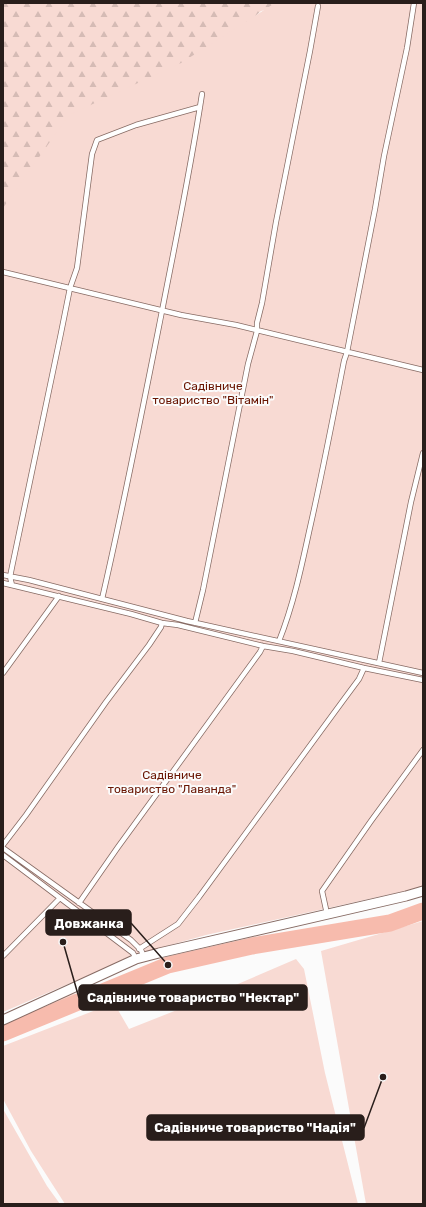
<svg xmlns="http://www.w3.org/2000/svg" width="426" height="1207" viewBox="0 0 426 1207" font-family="Rubik,sans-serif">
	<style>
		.forest { fill: url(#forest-firs) }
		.green { fill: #f8dad3 }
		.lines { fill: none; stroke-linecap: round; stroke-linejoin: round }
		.river { stroke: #f7bbad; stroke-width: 17 }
		.service-casing { stroke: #876b64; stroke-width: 6 }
		.minor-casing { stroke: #876b64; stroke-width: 11 }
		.service { stroke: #fff; stroke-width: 4.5 }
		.minor { stroke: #fff; stroke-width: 9 }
		.labels { text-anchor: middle; stroke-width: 4; stroke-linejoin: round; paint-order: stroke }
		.park-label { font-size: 12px; fill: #691502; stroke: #fbfbfb }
		.leader { fill: none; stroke: #291e1b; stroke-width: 1.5 }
		.callout-dot { fill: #291e1b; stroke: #fbfbfb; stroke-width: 1.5 }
		.callout { fill: #291e1b; stroke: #291e1b; stroke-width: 1.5 }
		.callout-label { font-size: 13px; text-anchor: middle; font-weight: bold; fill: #fff }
	</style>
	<defs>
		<pattern id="forest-firs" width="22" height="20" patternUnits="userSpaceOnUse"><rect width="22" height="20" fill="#f8dad3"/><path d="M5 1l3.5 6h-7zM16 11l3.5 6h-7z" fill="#d5bbb5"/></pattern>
	</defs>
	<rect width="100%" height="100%" fill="#fbfbfb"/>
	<path class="forest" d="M 3,3 L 296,3 L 261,11 L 212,54 L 3,223 Z
		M 65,994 C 74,994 87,992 92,999 L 81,1008 L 68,1012 L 55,1017 L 48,1016 C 48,1002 54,998 65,994 Z
		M 36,1009 L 38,1009 L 45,1013 L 44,1019 L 30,1028 L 21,1029 L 14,1036 L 3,1041 L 3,1025 L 25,1016 L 29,1017 Z"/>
	<path class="green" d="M 275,3 L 423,3 L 423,887 L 206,935 L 138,954 L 3,1012 L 3,208 L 69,115 L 181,63 Z
		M 423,921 L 423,1204 L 366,1204 L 321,951 Z
		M 296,959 L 304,969 L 325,1073 L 358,1204 L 65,1204 L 31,1151 L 3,1099 L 3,1046 L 114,1003 L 129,1029 L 182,1008 Z
		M 3,1109 L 47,1186 L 60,1204 L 3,1204 Z"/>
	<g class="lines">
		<path class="river" d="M 3,1033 L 168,965 L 252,946 L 390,923 L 423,911"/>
		<g class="service-casing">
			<path id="service" d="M 3,272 L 181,315 L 236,325 L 423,370
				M 3,575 L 29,580 L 187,621 L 423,673
				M 3,583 L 131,614 L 162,623 L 178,625 L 263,646 L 293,651 L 364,668 L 423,680
				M 12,585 L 10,577 L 12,567 L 61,333 L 70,288 L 77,268 L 92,154 L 97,140 L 136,125 L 200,107
				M 102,599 C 124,504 143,407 162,311 C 176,239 191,167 202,94
				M 195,623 L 203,590 L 248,364 L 257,331 L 257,323 L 262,303 L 276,222 L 310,51 L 318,6
				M 279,641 C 293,606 301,569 309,532 C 322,475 333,418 344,361 L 347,352 L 375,209 L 384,156 L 407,48 L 414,3
				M 379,663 L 411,502 L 423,453
				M 3,673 L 59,596
				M 3,845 L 26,815 L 106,702 L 149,645 L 161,627 L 162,623
				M 3,848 L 131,940 L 141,950 L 144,957
				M 3,855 L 133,953 L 136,959
				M 79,903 L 118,847 L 260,652 L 263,646
				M 327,914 L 322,891 L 371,821 L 423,750
				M 139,949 L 178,924 L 199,897 L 342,702 L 359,679 L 364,668
				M 3,956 L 60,898"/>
		</g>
		<g class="minor-casing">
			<path id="minor" d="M 3,1020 L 136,959 L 159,953 L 406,896 L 423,891"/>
		</g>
		<use href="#service" class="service"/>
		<use href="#minor" class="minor"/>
	</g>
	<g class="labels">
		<g class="park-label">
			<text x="213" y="390">Садівниче<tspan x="213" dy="14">товариство "Вітамін"</tspan></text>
			<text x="172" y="779">Садівниче<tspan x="172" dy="14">товариство "Лаванда"</tspan></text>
		</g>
	</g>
	<path class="leader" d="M168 965L131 923M63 942L79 998M383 1077L364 1128"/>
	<g class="callout-dot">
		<circle cx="168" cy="965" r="4"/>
		<circle cx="63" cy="942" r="4"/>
		<circle cx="383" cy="1077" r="4"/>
	</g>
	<g class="callout">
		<rect x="46" y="910" width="85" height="25" rx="4"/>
		<rect x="79" y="985" width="228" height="25" rx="4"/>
		<rect x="147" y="1115" width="217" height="25" rx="4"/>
	</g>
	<g class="callout-label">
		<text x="89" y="928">Довжанка</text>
		<text x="193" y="1002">Садівниче товариство "Нектар"</text>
		<text x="255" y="1132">Садівниче товариство "Надія"</text>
	</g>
	<rect width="426" height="1207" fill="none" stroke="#291e1b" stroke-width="8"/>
</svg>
